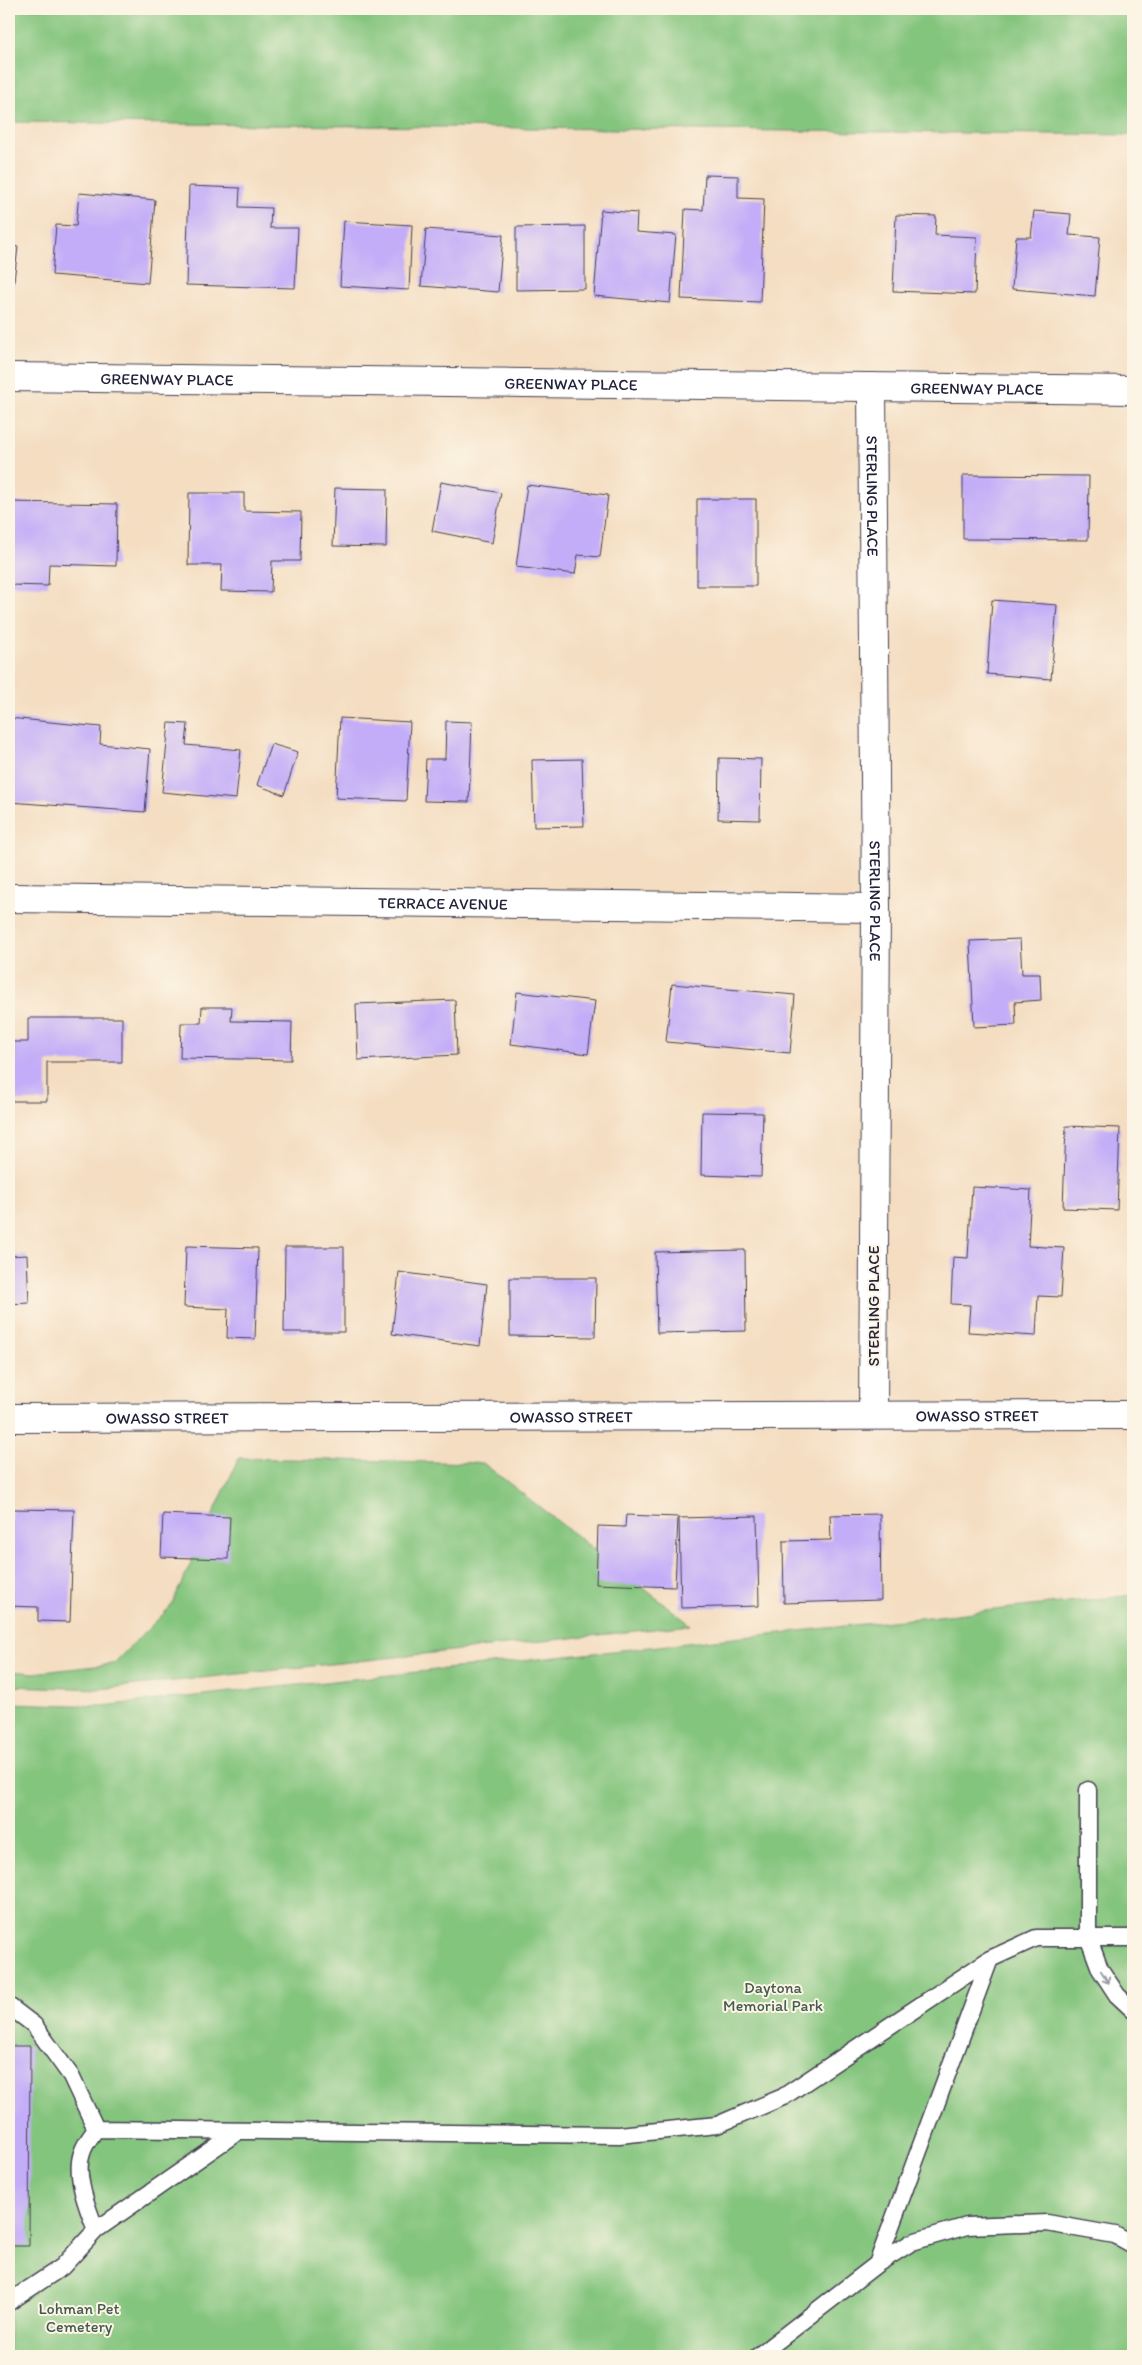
<svg xmlns="http://www.w3.org/2000/svg" width="1142" height="2365" viewBox="0 0 1142 2365" font-family="Itim,sans-serif">
	<style>
		.green { fill: #84c57e; stroke: #53745c }
		.building { fill: #c3adf8 }
		.lines { fill: none; stroke-linecap: round; stroke-linejoin: round }
		.lane-casing { stroke: #423e4f; stroke-width: 19 }
		.street-casing { stroke: #423e4f; stroke-width: 30 }
		.lane { stroke: #fff; stroke-width: 16 }
		.street { stroke: #fff; stroke-width: 28 }
		.oneway { stroke: #9c9ca7 }
		.labels { text-anchor: middle; stroke-width: 4; stroke-linejoin: round; paint-order: stroke }
		.street-label { font-size: 16px; fill: #22223b; stroke: #fcf5e5 }
		.park-label { font-size: 16px; fill: #445b52; stroke: #fcf5e5 }
	</style>
	<rect width="100%" height="100%" fill="#fcf5e5"/>
	<filter id="ink" filterUnits="userSpaceOnUse"><feTurbulence type="fractalNoise" baseFrequency=".02" numOctaves="2"/><feDisplacementMap in="SourceGraphic" scale="10" xChannelSelector="R" yChannelSelector="G"/><feConvolveMatrix kernelMatrix="1 2 1 2 8 2 1 2 1" color-interpolation-filters="sRGB"/></filter>
	<filter id="wash" filterUnits="userSpaceOnUse"><feTurbulence type="fractalNoise" baseFrequency=".0096" numOctaves="4" result="noise"/><feDisplacementMap in="SourceGraphic" scale="20" xChannelSelector="R" yChannelSelector="G"/><feGaussianBlur stdDeviation="1.12" result="paint"/><feColorMatrix in="noise" values="0 0 0 0 0 0 0 0 0 0 0 0 0 0 0 0 0 1.4 0 .05"/><feComposite in="paint" operator="in"/></filter>
	<g filter="url(#wash)">
		<rect width="100%" height="100%" fill="#f4ddc1"/>
		<path class="green" d="M 9,9 L 1133,9 L 1133,135 L 9,122 Z
			M 239,1458 L 483,1463 L 691,1625 L 100,1689 L 9,1686 L 9,1671 L 34,1673 L 113,1664 L 171,1606 Z
			M 1133,1595 L 1133,2356 L 9,2356 L 9,1703 L 102,1706 Z"/>
		<g id="blocks">
			<path class="building" d="M 705,175 L 738,176 L 738,198 L 764,199 L 760,302 L 681,299 L 685,209 L 703,210 Z
				M 189,186 L 240,188 L 239,207 L 271,208 L 270,228 L 298,228 L 295,288 L 186,285 Z
				M 79,193 L 155,200 L 148,283 L 52,275 L 56,225 L 76,226 Z
				M 601,210 L 637,213 L 636,232 L 676,235 L 670,303 L 594,296 Z
				M 1034,211 L 1071,214 L 1069,235 L 1100,237 L 1095,296 L 1012,289 L 1016,237 L 1031,237 Z
				M 896,215 L 936,216 L 935,235 L 977,237 L 975,294 L 893,291 Z
				M 344,221 L 412,225 L 409,290 L 340,286 Z
				M 585,226 L 585,289 L 516,290 L 516,227 Z
				M 426,229 L 503,235 L 498,292 L 421,286 Z
				M 9,246 L 18,247 L 12,298 L 9,298 Z
				M 963,475 L 1089,476 L 1088,540 L 963,539 Z
				M 441,482 L 501,493 L 492,543 L 432,531 Z
				M 527,485 L 608,495 L 600,557 L 578,555 L 575,574 L 516,567 Z
				M 335,488 L 387,489 L 386,547 L 333,546 Z
				M 189,493 L 244,493 L 244,511 L 301,512 L 300,561 L 272,561 L 271,592 L 221,591 L 222,565 L 188,565 Z
				M 697,499 L 756,499 L 756,586 L 697,586 Z
				M 9,502 L 117,504 L 116,566 L 49,564 L 48,586 L 9,585 Z
				M 992,600 L 1057,605 L 1051,679 L 987,674 Z
				M 9,718 L 101,727 L 100,744 L 150,749 L 145,812 L 9,802 Z
				M 340,718 L 410,722 L 406,801 L 336,798 Z
				M 446,721 L 472,722 L 469,802 L 424,801 L 426,759 L 445,759 Z
				M 169,723 L 188,724 L 186,745 L 241,750 L 236,799 L 162,792 Z
				M 271,744 L 298,752 L 284,795 L 257,785 Z
				M 719,758 L 761,759 L 760,820 L 718,819 Z
				M 582,759 L 584,826 L 534,827 L 532,760 Z
				M 1020,939 L 1022,974 L 1040,974 L 1041,1000 L 1015,1002 L 1016,1025 L 974,1027 L 970,941 Z
				M 672,984 L 795,995 L 790,1053 L 666,1042 Z
				M 517,992 L 595,1001 L 588,1054 L 511,1044 Z
				M 455,1000 L 457,1055 L 358,1060 L 356,1004 Z
				M 202,1007 L 232,1007 L 231,1021 L 292,1022 L 291,1060 L 180,1058 L 181,1023 L 201,1023 Z
				M 28,1018 L 122,1018 L 122,1062 L 47,1062 L 47,1101 L 9,1101 L 9,1042 L 28,1042 Z
				M 702,1112 L 763,1113 L 761,1177 L 701,1175 Z
				M 1066,1126 L 1120,1128 L 1117,1210 L 1063,1208 Z
				M 972,1187 L 1031,1190 L 1028,1246 L 1064,1248 L 1061,1297 L 1038,1296 L 1036,1336 L 968,1332 L 970,1305 L 951,1304 L 953,1257 L 968,1258 Z
				M 186,1246 L 258,1248 L 255,1339 L 227,1338 L 228,1309 L 184,1307 Z
				M 285,1247 L 344,1247 L 344,1332 L 284,1332 Z
				M 745,1250 L 746,1331 L 657,1333 L 655,1252 Z
				M 27,1255 L 29,1303 L 9,1304 L 9,1256 Z
				M 399,1272 L 487,1284 L 480,1346 L 392,1334 Z
				M 510,1278 L 596,1278 L 595,1337 L 510,1336 Z
				M 12,1509 L 74,1510 L 70,1622 L 38,1621 L 38,1607 L 9,1606 Z
				M 163,1514 L 230,1517 L 228,1559 L 161,1557 Z
				M 880,1514 L 881,1600 L 784,1603 L 783,1541 L 831,1540 L 830,1515 Z
				M 626,1515 L 678,1517 L 675,1587 L 596,1584 L 598,1526 L 625,1527 Z
				M 757,1516 L 759,1606 L 681,1608 L 679,1518 Z
				M 9,2046 L 30,2046 L 29,2246 L 9,2246 Z"/>
		</g>
	</g>
	<g filter="url(#ink)">
		<use href="#blocks" fill-opacity="0" stroke="#423e4f" stroke-width="1"/>
		<g class="lines">
			<g class="lane-casing">
				<path id="lane" d="M 1088,1790 L 1088,1937 L 1100,1969 L 1117,1995 L 1133,2010
					M 9,2006 L 34,2025 L 71,2076 L 96,2129 C 91,2136 84,2145 82,2153 C 74,2175 88,2210 96,2230 L 62,2267 L 9,2302
					M 96,2129 L 619,2135 L 717,2125 L 783,2097 L 990,1959 L 1036,1938 L 1133,1938
					M 96,2230 L 239,2131
					M 877,2264 L 990,1959
					M 758,2356 L 877,2264 L 912,2242 L 967,2226 L 1047,2223 L 1115,2235 L 1133,2245"/>
			</g>
			<g class="street-casing">
				<g id="street">
					<path id="s1" d="M 9,377 L 1133,390"/>
					<path id="s2" d="M 872,387 L 876,908 L 873,1415"/>
					<path id="s3" d="M 9,898 L 876,908"/>
					<path id="s4" d="M 9,1418 L 1133,1415"/>
				</g>
			</g>
			<use href="#lane" class="lane"/>
			<use href="#street" class="street"/>
		</g>
		<defs><path id="oneway-shaft" d="M-6 0H5M1.5-3L5.5 0L1.5 3" fill="none" stroke-width="1.6" stroke-linecap="round" stroke-linejoin="round" transform="scale(1.25)"/></defs>
		<use class="oneway" href="#oneway-shaft" transform="translate(1105 1977) rotate(57)"/>
	</g>
	<g class="labels">
		<g class="street-label">
			<text dy="6" stroke="none"><textPath href="#s1" startOffset="158">GREENWAY PLACE</textPath></text>
			<text dy="6" stroke="none"><textPath href="#s1" startOffset="562">GREENWAY PLACE</textPath></text>
			<text dy="6" stroke="none"><textPath href="#s1" startOffset="968">GREENWAY PLACE</textPath></text>
			<text dy="6" stroke="none"><textPath href="#s2" startOffset="109">STERLING PLACE</textPath></text>
			<text dy="6" stroke="none"><textPath href="#s2" startOffset="514">STERLING PLACE</textPath></text>
			<text dy="6" stroke="none"><textPath href="#s3" startOffset="434">TERRACE AVENUE</textPath></text>
			<text transform="translate(873 1306) rotate(-90)" y="6">STERLING PLACE</text>
			<text dy="6" stroke="none"><textPath href="#s4" startOffset="968">OWASSO STREET</textPath></text>
			<text dy="6" stroke="none"><textPath href="#s4" startOffset="562">OWASSO STREET</textPath></text>
			<text dy="6" stroke="none"><textPath href="#s4" startOffset="158">OWASSO STREET</textPath></text>
		</g>
		<g class="park-label">
			<text x="773" y="1993">Daytona<tspan x="773" dy="18">Memorial Park</tspan></text>
			<text x="79" y="2314">Lohman Pet<tspan x="79" dy="18">Cemetery</tspan></text>
		</g>
	</g>
	<rect width="1142" height="2365" fill="none" stroke="#fcf5e5" stroke-width="30"/>
</svg>
